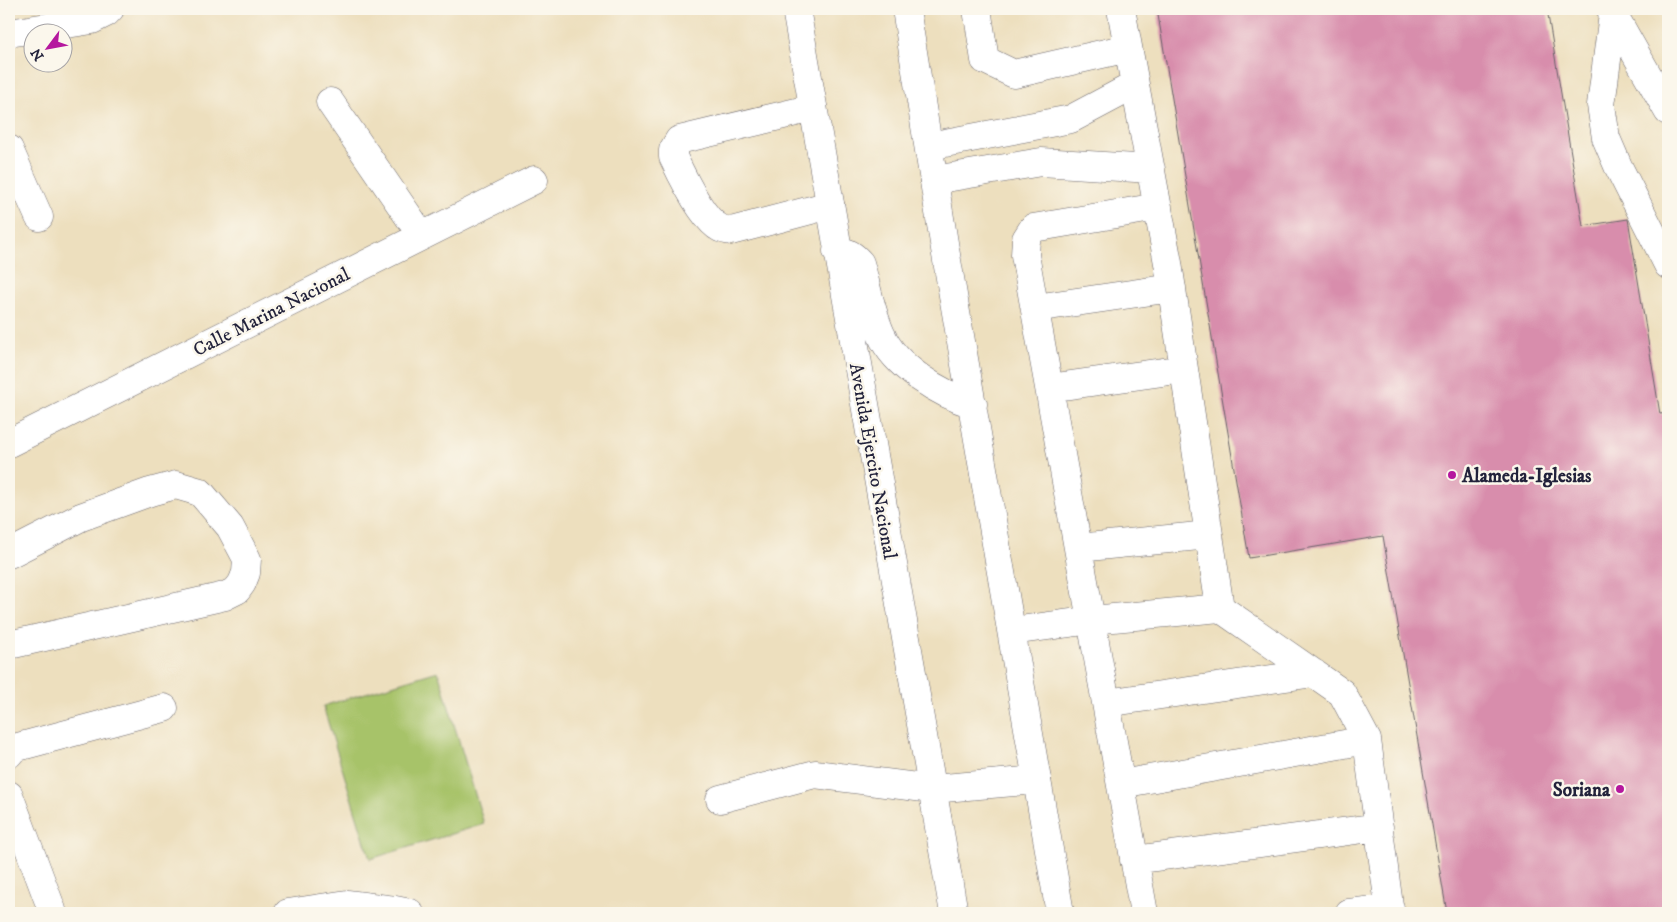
<svg xmlns="http://www.w3.org/2000/svg" width="1677" height="922" viewBox="0 0 1677 922" font-family="'IM FELL DW Pica',serif">
	<style>
		.green { fill: #a7c369; stroke: #647252 }
		.building { fill: #d88dac }
		.lines { fill: none; stroke-linecap: round; stroke-linejoin: round }
		.minor-casing { stroke: #696469; stroke-width: 29 }
		.major-casing { stroke: #696469; stroke-width: 29 }
		.minor { stroke: #fff; stroke-width: 28 }
		.major { stroke: #fff; stroke-width: 28 }
		.poi-dot { fill: #b5179e; stroke: #fbf7ec; stroke-width: 2 }
		.labels { text-anchor: middle; stroke-width: 5; stroke-linejoin: round; paint-order: stroke }
		.street-label { font-size: 19px; fill: #22223b; stroke: #fbf7ec }
		.poi-label { font-size: 19px; font-weight: bold; fill: #22223b; stroke: #fbf7ec; text-anchor: start }
	</style>
	<rect width="100%" height="100%" fill="#fbf7ec"/>
	<filter id="ink" filterUnits="userSpaceOnUse"><feTurbulence type="fractalNoise" baseFrequency=".02" numOctaves="2"/><feDisplacementMap in="SourceGraphic" scale="10" xChannelSelector="R" yChannelSelector="G"/><feConvolveMatrix kernelMatrix="1 2 1 2 8 2 1 2 1" color-interpolation-filters="sRGB"/></filter>
	<filter id="wash" filterUnits="userSpaceOnUse"><feTurbulence type="fractalNoise" baseFrequency=".0096" numOctaves="4" result="noise"/><feDisplacementMap in="SourceGraphic" scale="20" xChannelSelector="R" yChannelSelector="G"/><feGaussianBlur stdDeviation="1.12" result="paint"/><feColorMatrix in="noise" values="0 0 0 0 0 0 0 0 0 0 0 0 0 0 0 0 0 1.4 0 .05"/><feComposite in="paint" operator="in"/></filter>
	<g filter="url(#wash)">
		<rect width="100%" height="100%" fill="#eddfbe"/>
		<path class="green" d="M 438,671 L 484,824 L 370,859 L 323,706 Z"/>
		<g id="blocks">
			<path class="building" d="M 1157,9 L 1547,9 L 1583,226 L 1628,219 L 1660,414 L 1668,413 L 1668,913 L 1447,913 L 1383,536 L 1249,558 Z"/>
		</g>
	</g>
	<g filter="url(#ink)">
		<use href="#blocks" fill-opacity="0" stroke="#696469" stroke-width="1"/>
		<g class="lines">
			<g class="minor-casing">
				<path id="minor" d="M 977,9 L 985,60 L 1014,74 L 1128,48
					M 1121,9 L 1168,263 L 1220,608 L 1342,693 L 1367,740 L 1390,913
					M 1611,10 L 1668,111
					M 1613,14 L 1601,105 L 1606,138 L 1618,166 L 1668,265
					M 9,33 L 92,20 L 106,13 L 110,9
					M 330,102 L 422,236
					M 813,108 L 679,140 L 673,150 L 673,157 C 681,174 703,220 720,228 C 723,230 728,230 731,231 L 830,205
					M 929,146 L 1071,119 L 1135,85
					M 9,149 L 39,217
					M 934,180 L 1041,162 L 1151,169
					M 1035,308 L 1172,288
					M 1049,388 L 1184,369
					M 9,443 L 534,180
					M 1078,548 L 1209,535
					M 9,554 L 81,517 L 150,492 L 176,485 L 200,492 L 230,527 L 247,559 L 246,573 L 242,583 L 237,590 L 225,596 L 9,645
					M 1012,631 L 1092,620 L 1220,608
					M 1106,703 L 1314,673
					M 9,754 L 14,748 L 164,708
					M 1121,784 L 1367,740
					M 9,795 L 52,910 L 50,913
					M 720,799 L 815,774 L 932,789 L 1037,780
					M 1134,860 L 1379,827
					M 288,913 L 347,904 L 395,910 L 410,913
					M 1144,913 L 1025,255 L 1026,239 L 1033,228 L 1158,207
					M 1349,913 L 1390,908"/>
			</g>
			<g class="major-casing">
				<path id="major" d="M 796,9 L 954,913
					M 906,9 L 945,249 L 1060,913
					M 837,251 C 849,252 853,255 860,263 C 867,287 871,312 881,334 C 895,367 940,394 973,404"/>
			</g>
			<use href="#minor" class="minor"/>
			<use href="#major" class="major"/>
		</g>
	</g>
	<g class="poi-dot">
		<circle cx="1452" cy="475" r="5"/>
		<circle cx="1620" cy="789" r="5"/>
	</g>
	<g class="labels">
		<g class="street-label">
			<text transform="translate(271 311) rotate(-27)" y="7">Calle Marina Nacional</text>
			<text transform="translate(874 461) rotate(80)" y="7">Avenida Ejercito Nacional</text>
		</g>
		<g class="poi-label">
			<text x="1462" y="482">Alameda-Iglesias</text>
			<text x="1610" y="796" text-anchor="end">Soriana</text>
		</g>
	</g>
	<rect width="1677" height="922" fill="none" stroke="#fbf7ec" stroke-width="30"/>
	<g transform="translate(48 48) rotate(238)"><circle r="24" fill="#fbf7ec" stroke="#a4a2a5"/>
	<path d="M0-4L9 19L0 12L-9 19Z" fill="#b5179e"/>
	<text y="-8" font-size="14" font-weight="bold" text-anchor="middle" fill="#22223b">N</text>
	</g>
</svg>
